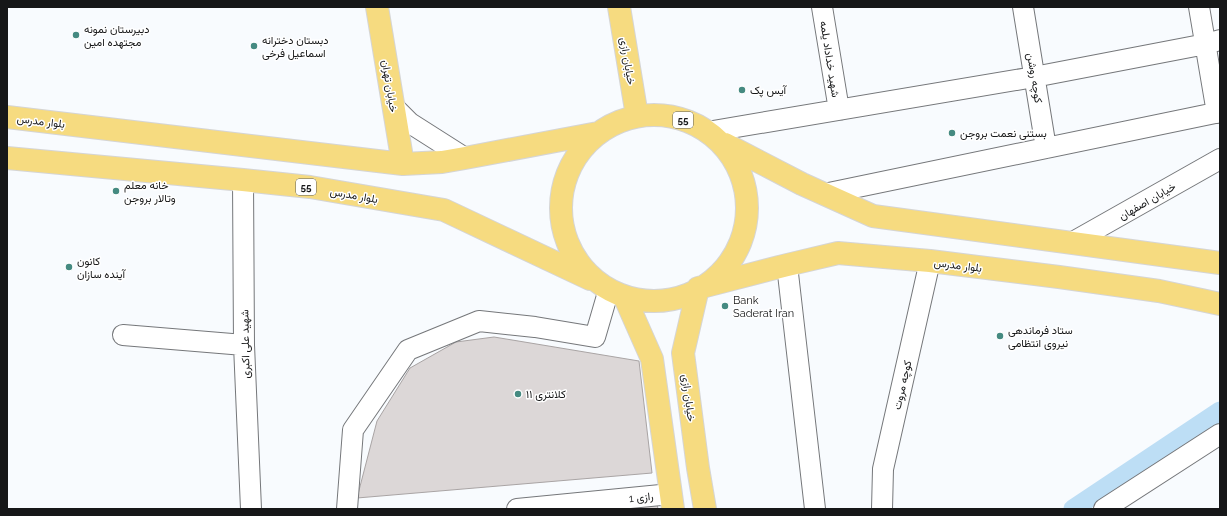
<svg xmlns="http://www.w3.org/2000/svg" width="1227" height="516" viewBox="0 0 1227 516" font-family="Raleway,Vazirmatn,sans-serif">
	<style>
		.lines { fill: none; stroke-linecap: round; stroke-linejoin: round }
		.canal { stroke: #bddef5; stroke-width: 19 }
		.building { fill: #dcd7d7; stroke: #a9a4a4 }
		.minor-casing { stroke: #75777a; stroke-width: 22 }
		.major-casing { stroke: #d5d5d5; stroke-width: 24 }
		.minor { stroke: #fff; stroke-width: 20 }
		.major { stroke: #f6db80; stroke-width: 22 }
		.poi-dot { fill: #458a81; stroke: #fff; stroke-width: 1.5 }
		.labels { text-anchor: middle; stroke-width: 3; stroke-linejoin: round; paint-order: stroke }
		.shield { fill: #fff; stroke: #5c5d5d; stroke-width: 1 }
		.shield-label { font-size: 10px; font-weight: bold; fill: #161718 }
		.poi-label { font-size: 11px; fill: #161718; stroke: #fff; text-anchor: start }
		.street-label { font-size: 11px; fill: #161718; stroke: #fff }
	</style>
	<rect width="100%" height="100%" fill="#f8fbfe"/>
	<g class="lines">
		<path class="canal" d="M 1073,509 L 1220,411"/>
	</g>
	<path class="building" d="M 494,337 L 639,361 L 652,473 L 357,498 L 377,421 L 410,368 L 456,342 Z
		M 657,504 L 658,509 L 615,509 Z"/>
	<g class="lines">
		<g class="minor-casing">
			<path id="minor" d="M 822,7 L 839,110
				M 1023,7 L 1046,148
				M 1199,7 L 1217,113
				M 393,106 L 410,123 L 465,158
				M 707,132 L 1034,77 L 1206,44 L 1220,40
				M 243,180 L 244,345 L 251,509
				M 824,194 L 1220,112
				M 1073,242 L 1220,159
				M 787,265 L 815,509
				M 123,335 L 244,345
				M 347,509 L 353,430 L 408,350 L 479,321 L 535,327 L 595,337 L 609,289
				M 517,509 L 671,494
				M 882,509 L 883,469 L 930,261
				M 1104,509 L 1220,434"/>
		</g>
		<g class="major-casing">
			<path id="major" d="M 377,7 L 403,164
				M 619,7 L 637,116
				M561 208a93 93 0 1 1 186 0a93 93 0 1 1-186 0Z
				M 7,117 L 403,164 L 442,162 L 465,158 L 598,133
				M 725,144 L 802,184 L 873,216 L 1220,263
				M 7,158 L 243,180 L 310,187 L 444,210 L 590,279
				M 625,298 L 652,359 L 673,509
				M 705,509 L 698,468 L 683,353 L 698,288 L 787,265 L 838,253 L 930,261 L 1059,277 L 1159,291 L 1220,304"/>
		</g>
		<use href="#minor" class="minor"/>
		<use href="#major" class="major"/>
	</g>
	<g class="poi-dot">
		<circle cx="76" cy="35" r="4"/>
		<circle cx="254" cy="46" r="4"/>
		<circle cx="742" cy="90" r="4"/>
		<circle cx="952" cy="133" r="4"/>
		<circle cx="116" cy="191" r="4"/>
		<circle cx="69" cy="267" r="4"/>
		<circle cx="725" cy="306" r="4"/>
		<circle cx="1000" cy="336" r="4"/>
		<circle cx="518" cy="394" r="4"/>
	</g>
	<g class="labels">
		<g class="shield">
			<rect x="673" y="112" width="20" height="16" rx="3"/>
			<rect x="296" y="179" width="20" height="16" rx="3"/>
		</g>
		<g class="shield-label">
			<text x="683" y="124">55</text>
			<text x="306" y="191">55</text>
		</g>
		<g class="poi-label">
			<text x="84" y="33">دبیرستان نمونه<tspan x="84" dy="13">مجتهده امین</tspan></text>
			<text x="262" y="44">دبستان دخترانه<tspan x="262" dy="13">اسماعیل فرخی</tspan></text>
			<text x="750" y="94">آیس پک</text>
			<text x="960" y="137">بستنی نعمت بروجن</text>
			<text x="124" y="189">خانه معلم<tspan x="124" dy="13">وتالار بروجن</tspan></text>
			<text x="77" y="265">کانون<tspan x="77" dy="13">آینده سازان</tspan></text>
			<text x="733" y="304">Bank<tspan x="733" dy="13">Saderat Iran</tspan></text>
			<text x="1008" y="334">ستاد فرماندهی<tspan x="1008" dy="13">نیروی انتظامی</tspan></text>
			<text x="526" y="398">کلانتری ۱۱</text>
		</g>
		<g class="street-label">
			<text transform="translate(830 59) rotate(81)" y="4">شهید خداداد یلمه</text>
			<text transform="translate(628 61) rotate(81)" y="4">خیابان رازی</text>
			<text transform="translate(1035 78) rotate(81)" y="4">کوچه روشن</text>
			<text transform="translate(390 86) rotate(81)" y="4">خیابان تهران</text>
			<text transform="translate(41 121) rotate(7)" y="4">بلوار مدرس</text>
			<text transform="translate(354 195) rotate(10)" y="4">بلوار مدرس</text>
			<text transform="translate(1147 201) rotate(-30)" y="4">خیابان اصفهان</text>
			<text transform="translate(958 265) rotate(7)" y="4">بلوار مدرس</text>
			<text transform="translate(245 344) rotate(-91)" y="4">شهید علی اکبری</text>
			<text transform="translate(902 385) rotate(-77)" y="4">کوچه مروت</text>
			<text transform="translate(689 398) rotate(83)" y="4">خیابان رازی</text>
			<text transform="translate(641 497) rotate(-6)" y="4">رازی 1</text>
		</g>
	</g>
	<rect width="1227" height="516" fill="none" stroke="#161718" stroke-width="16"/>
</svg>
